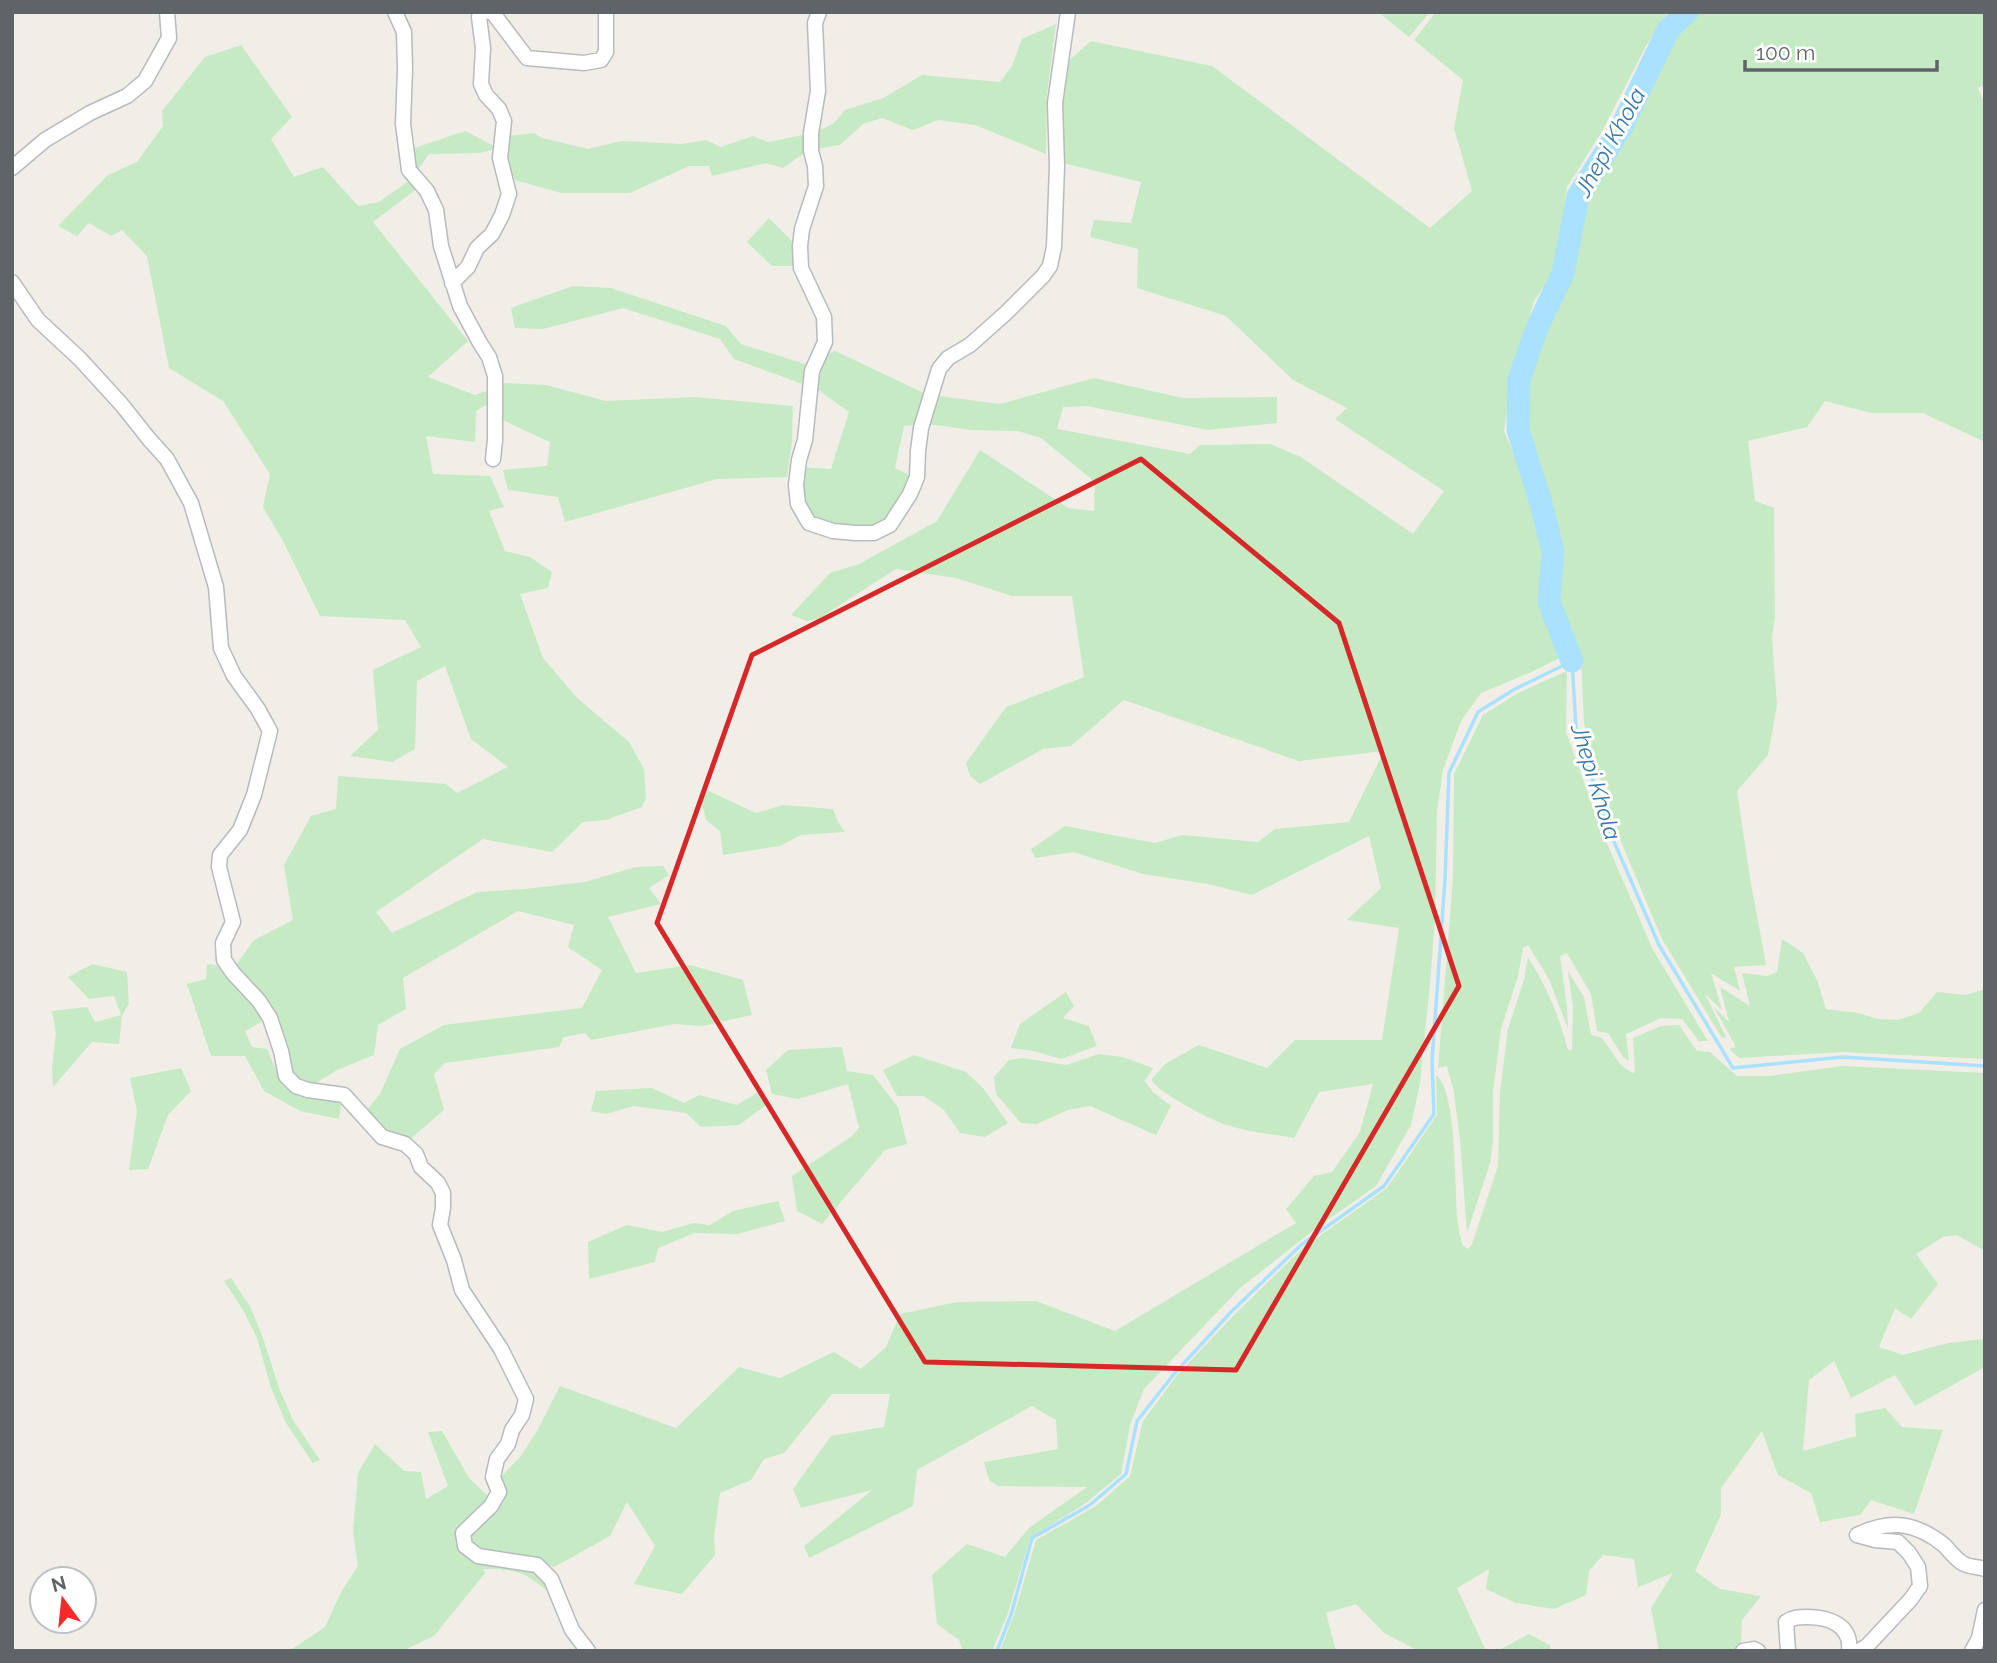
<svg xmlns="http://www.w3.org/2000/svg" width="1997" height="1663" viewBox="0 0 1997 1663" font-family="Raleway,sans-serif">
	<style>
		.green { fill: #c6eac3 }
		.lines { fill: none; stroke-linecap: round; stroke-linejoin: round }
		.stream { stroke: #aae1ff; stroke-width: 3.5 }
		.river { stroke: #aae1ff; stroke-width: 23 }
		.minor-casing { stroke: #b7babe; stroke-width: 17 }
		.minor { stroke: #fff; stroke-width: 14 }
		.marked { fill: none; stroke: #d62828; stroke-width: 5; stroke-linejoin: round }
		.labels { text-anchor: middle; stroke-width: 6; stroke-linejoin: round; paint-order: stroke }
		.water-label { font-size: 23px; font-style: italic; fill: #3977a7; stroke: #fff }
	</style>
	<rect width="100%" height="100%" fill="#f1eee7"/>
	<path class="green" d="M 1378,12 L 1430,12 L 1409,37 Z
		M 1436,12 L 1668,12 L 1646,46 L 1601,133 L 1567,187 L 1556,269 L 1534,301 L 1512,376 L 1504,431 L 1522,473 L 1535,515 L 1543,549 L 1541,602 L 1562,657 L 1529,673 L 1481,693 L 1461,721 L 1443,770 L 1437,811 L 1435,917 L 1430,984 L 1420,1083 L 1411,1125 L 1376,1186 L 1319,1226 L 1240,1288 L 1144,1389 L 1130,1425 L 1121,1474 L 1086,1503 L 1030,1538 L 1007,1616 L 992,1651 L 963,1651 L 959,1640 L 937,1624 L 932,1575 L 967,1544 L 1005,1557 L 1029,1528 L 1087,1487 L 998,1486 L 989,1480 L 984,1462 L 1058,1449 L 1056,1420 L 1032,1406 L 917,1470 L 913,1506 L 809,1558 L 804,1546 L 872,1490 L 801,1508 L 793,1489 L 831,1436 L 884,1427 L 890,1394 L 832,1394 L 784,1453 L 764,1459 L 751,1480 L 720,1493 L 714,1537 L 715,1555 L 682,1594 L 634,1584 L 655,1546 L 627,1502 L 610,1536 L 554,1567 L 529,1556 L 478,1549 L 470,1537 L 500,1478 L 520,1457 L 537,1431 L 560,1386 L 676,1428 L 739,1367 L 780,1378 L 834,1352 L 861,1369 L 886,1347 L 900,1314 L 957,1302 L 1036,1301 L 1115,1331 L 1296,1223 L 1286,1209 L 1314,1176 L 1332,1172 L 1360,1132 L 1373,1084 L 1319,1092 L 1294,1138 C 1272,1134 1248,1132 1227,1125 C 1210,1120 1161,1094 1151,1080 L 1165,1064 L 1199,1045 L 1267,1068 L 1295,1040 L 1382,1040 L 1399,928 L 1347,920 L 1381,888 L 1369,836 L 1252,895 L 1208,884 L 1143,874 L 1073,852 L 1035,858 L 1031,849 L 1065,826 L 1155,843 L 1182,835 L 1258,842 L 1275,829 L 1349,822 L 1384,751 L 1299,761 L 1124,700 L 1071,746 L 1043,749 L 980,784 L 970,776 L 966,763 L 1006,707 L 1084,677 L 1072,596 L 1012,596 L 956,578 L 896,569 L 818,619 L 807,621 L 791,615 L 830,573 L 859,564 L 937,521 L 980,450 L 1068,508 L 1094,511 L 1095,482 L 1041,438 L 1018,431 L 972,430 L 928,424 L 939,396 L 1000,404 L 1094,378 L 1183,398 L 1277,397 L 1277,423 L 1208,430 L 1087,406 L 1063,407 L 1057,429 L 1190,454 L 1200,445 L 1270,444 L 1301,457 L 1413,534 L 1444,491 L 1335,419 L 1347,408 L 1293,380 L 1226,316 L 1137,288 L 1138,249 L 1090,237 L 1094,220 L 1131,223 L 1141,182 L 1063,163 L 1059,99 L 1064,65 L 1091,41 L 1212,66 L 1430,228 L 1472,191 L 1454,128 L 1463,80 L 1414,40 Z
		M 1697,12 L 1985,12 L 1985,85 L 1978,88 L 1985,105 L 1985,442 L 1923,413 L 1871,413 L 1825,401 L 1807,427 L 1748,441 L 1755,501 L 1774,508 L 1775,617 L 1772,637 L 1777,705 L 1768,755 L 1737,791 L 1750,878 L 1766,965 L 1734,967 L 1740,991 L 1711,973 L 1722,1010 L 1705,994 L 1726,1037 L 1722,1038 L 1662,939 L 1614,825 L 1584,723 L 1581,657 L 1555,598 L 1558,546 L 1525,428 L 1523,374 L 1542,326 L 1570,273 L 1588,198 L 1628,134 L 1655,83 L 1677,29 Z
		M 1056,24 L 1047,94 L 1046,154 L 975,125 L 938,120 L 913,130 L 882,118 L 863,124 L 840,145 L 817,149 L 818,131 L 834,123 L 845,110 L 883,98 L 922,75 L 1000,82 L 1012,66 L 1022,39 Z
		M 241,45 L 292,117 L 271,139 L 294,177 L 323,167 L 358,206 L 379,202 L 410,180 L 418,188 L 373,222 L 468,341 L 428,377 L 475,395 L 486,391 L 488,404 L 476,411 L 475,442 L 426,436 L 433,474 L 490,476 L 504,507 L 489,511 L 505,551 L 530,557 L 552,572 L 548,588 L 520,594 L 543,658 L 577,698 L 629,742 L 644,769 L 646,798 L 642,807 L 606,820 L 583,822 L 552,852 L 483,839 L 376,912 L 392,933 L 477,892 L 525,889 L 585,882 L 636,867 L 663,866 L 669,875 L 649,888 L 661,904 L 608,917 L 636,973 L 690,965 L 743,980 L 752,1015 L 702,1026 L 675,1024 L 591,1040 L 585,1033 L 564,1037 L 559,1047 L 445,1063 L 434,1074 L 444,1110 L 409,1140 L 382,1131 L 367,1110 L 380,1094 L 400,1049 L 444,1025 L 582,1008 L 602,970 L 568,947 L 574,925 L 518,911 L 403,978 L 406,1009 L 378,1025 L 374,1055 L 337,1070 L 313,1085 L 298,1081 L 289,1073 L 283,1047 L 234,968 L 254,940 L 293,920 L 284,865 L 311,816 L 336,809 L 338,776 L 446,784 L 457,793 L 508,767 L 471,739 L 445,666 L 417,681 L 415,749 L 392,762 L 350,756 L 378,730 L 373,670 L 421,647 L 405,620 L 320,616 L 283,541 L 263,507 L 270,474 L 223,401 L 169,368 L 147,256 L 122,230 L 111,236 L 89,223 L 77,236 L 58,226 L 108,175 L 137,162 L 163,126 L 162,111 L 205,57 Z
		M 465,131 L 498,148 L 480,153 L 429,154 L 417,171 L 411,162 L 412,149 Z
		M 534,133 L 542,138 L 588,149 L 622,141 L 681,144 L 706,140 L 721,147 L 753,136 L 768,142 L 803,135 L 806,152 L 783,168 L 766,163 L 712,176 L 709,166 L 689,166 L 630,193 L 561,193 L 515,180 L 507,159 L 508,136 Z
		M 769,218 L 794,243 L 794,266 L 772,266 L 747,242 Z
		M 573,286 L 611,288 L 726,326 L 741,344 L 808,365 L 805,385 L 734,359 L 720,339 L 623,308 L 543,329 L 515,328 L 511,308 Z
		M 835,351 L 926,394 L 919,425 L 904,426 L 895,468 L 915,478 L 894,515 L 872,530 L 816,524 L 802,502 L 800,467 L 831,469 L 849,412 L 814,387 L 821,357 Z
		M 502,383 L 546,385 L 606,401 L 695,397 L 793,406 L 792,442 L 787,477 L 717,479 L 565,522 L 558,497 L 508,490 L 503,470 L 547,466 L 550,442 L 500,419 Z
		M 1567,671 L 1566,732 L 1602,832 L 1653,950 L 1708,1041 L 1699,1041 L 1682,1019 L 1661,1018 L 1626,1034 L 1629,1061 L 1623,1057 L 1608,1033 L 1597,1031 L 1591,994 L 1567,953 L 1560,956 L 1567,1007 L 1568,1029 L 1549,979 L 1528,945 L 1523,948 L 1518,976 L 1501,1029 L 1493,1092 L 1493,1141 L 1490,1163 L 1467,1233 L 1460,1140 L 1454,1093 L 1447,1066 L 1438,1068 L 1453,878 L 1454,774 L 1483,715 L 1518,693 Z
		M 709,791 L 756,813 L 783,805 L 833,809 L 838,822 L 845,832 L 801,835 L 780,846 L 723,855 L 720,831 L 706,820 L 700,796 Z
		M 1782,939 L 1803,953 L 1817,980 L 1826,1009 L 1858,1013 L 1878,1019 L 1898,1020 L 1919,1013 L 1937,992 L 1966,995 L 1985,989 L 1985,1059 L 1842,1052 L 1739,1058 L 1729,1049 L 1736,1047 L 1714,1007 L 1729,1022 L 1720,987 L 1750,1006 L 1742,973 L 1767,976 L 1777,972 Z
		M 1528,957 C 1548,990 1558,1013 1568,1050 L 1572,1050 L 1573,1007 L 1568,971 L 1584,997 L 1591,1035 L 1602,1038 L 1620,1064 L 1632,1073 L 1635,1072 L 1633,1038 L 1661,1026 L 1679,1025 L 1697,1051 L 1710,1052 L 1737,1076 L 1769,1076 L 1842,1066 L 1985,1073 L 1985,1251 L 1957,1235 L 1943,1237 L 1916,1254 L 1938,1284 L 1911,1319 L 1895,1308 L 1879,1347 L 1903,1355 L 1948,1343 L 1985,1339 L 1985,1367 L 1915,1406 L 1895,1375 L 1851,1398 L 1834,1361 L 1809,1380 L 1803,1451 L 1856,1436 L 1855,1414 L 1885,1408 L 1902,1427 L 1943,1430 L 1914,1514 L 1871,1500 L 1860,1515 L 1820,1522 L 1811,1493 L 1778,1475 L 1762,1431 L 1721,1488 L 1721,1515 L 1695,1571 L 1720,1589 L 1761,1596 L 1742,1620 L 1741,1643 L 1734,1651 L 1659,1651 L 1651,1608 L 1673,1573 L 1638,1587 L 1634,1559 L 1603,1555 L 1589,1571 L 1586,1595 L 1554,1609 L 1516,1603 L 1486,1589 L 1489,1569 L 1457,1588 L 1486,1651 L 1419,1651 L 1384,1633 L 1356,1604 L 1326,1613 L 1336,1651 L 1000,1651 L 1014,1615 L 1036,1540 L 1096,1506 L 1130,1476 L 1143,1421 L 1178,1374 L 1235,1314 L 1304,1247 L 1387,1188 L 1437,1115 L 1436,1075 C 1458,1091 1454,1195 1458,1224 C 1459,1232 1461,1239 1463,1246 L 1468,1249 L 1472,1244 L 1498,1166 L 1500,1092 L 1508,1029 L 1524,980 Z
		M 92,964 L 127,972 L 129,1004 L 122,1015 L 119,1044 L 92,1042 L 53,1087 L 52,1068 L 56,1033 L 52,1011 L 87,1007 L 95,1022 L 121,1015 L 114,996 L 89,999 L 68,977 Z
		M 207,964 L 224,967 L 256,1005 L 263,1021 L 245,1031 L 252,1047 L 267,1049 L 277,1072 L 292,1087 L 342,1099 L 339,1119 L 300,1111 L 264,1091 L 245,1056 L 211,1056 L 187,984 L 206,979 Z
		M 1066,992 L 1074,1006 L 1063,1018 L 1089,1026 L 1097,1046 L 1061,1059 L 1034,1051 L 1011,1048 L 1020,1024 Z
		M 842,1047 L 847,1071 L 873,1075 L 898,1107 L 907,1144 L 885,1150 L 822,1224 L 797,1211 L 792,1176 L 852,1136 L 859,1128 L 848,1084 L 798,1099 L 772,1094 L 766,1070 L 788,1050 Z
		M 1099,1054 L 1122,1057 L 1153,1068 L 1145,1081 L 1153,1092 L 1171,1106 L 1156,1135 L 1090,1106 L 1068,1110 L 1036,1124 L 1021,1123 L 996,1094 L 994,1077 L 1009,1060 L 1022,1058 L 1066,1065 Z
		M 914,1055 L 966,1072 L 983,1088 L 1008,1123 L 985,1137 L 960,1133 L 944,1110 L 924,1096 L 897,1096 L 883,1070 Z
		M 181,1068 L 191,1091 L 168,1115 L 148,1169 L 129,1170 L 137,1111 L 130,1078 Z
		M 652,1088 L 684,1103 L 699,1095 L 737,1105 L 760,1091 L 766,1105 L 739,1125 L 701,1127 L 686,1113 L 633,1106 L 606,1114 L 591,1111 L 596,1091 Z
		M 778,1201 L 785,1221 L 738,1234 L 694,1233 L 658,1248 L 655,1262 L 589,1279 L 588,1242 L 627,1225 L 662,1232 L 694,1223 L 710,1225 L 733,1211 Z
		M 231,1278 L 251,1308 L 264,1341 L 279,1388 L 293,1420 L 320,1460 L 313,1463 L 286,1423 L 271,1388 L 257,1338 L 243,1310 L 224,1281 Z
		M 442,1431 L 469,1478 L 489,1497 L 462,1547 L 536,1568 L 555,1597 C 525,1573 522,1569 483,1569 L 485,1573 L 434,1636 L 403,1651 L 289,1651 L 325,1627 L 341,1592 L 358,1566 L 353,1532 L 358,1473 L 375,1444 L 404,1471 L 421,1472 L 426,1499 L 448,1486 L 428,1432 Z
		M 1529,1634 L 1550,1645 L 1550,1651 L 1497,1651 Z"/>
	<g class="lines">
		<path class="stream" d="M 997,1651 L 1011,1615 L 1032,1538 L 1090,1505 L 1126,1474 L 1137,1421 L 1174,1374 L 1231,1312 L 1301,1245 L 1384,1186 L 1434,1114 L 1432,1061 L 1445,880 L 1449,773 L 1478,712 L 1515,689 L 1572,661 L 1576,727 L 1608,828 L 1659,945 L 1733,1068 L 1843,1057 L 1985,1066"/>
		<path class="river" d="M 1572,661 L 1549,602 L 1553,552 L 1541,503 L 1518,430 L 1519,379 L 1537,328 L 1563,273 L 1578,196 L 1622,126 L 1668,30 L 1687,12"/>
		<g class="minor-casing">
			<path id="minor" d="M 395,12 L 404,32 L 405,69 L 403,124 L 409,170 L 427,191 L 436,210 L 441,246 L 460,306 L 480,343 L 489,357 L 495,376 L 495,440 L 493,459
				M 490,12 L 493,13 L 527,58 L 584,63 L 601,60 L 606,52 L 606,12
				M 819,12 L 815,23 L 818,91 L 811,133 L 811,151 L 815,166 L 816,186 L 802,229 L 800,246 L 801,268 L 824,317 L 825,342 L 812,371 L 805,440 L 799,460 L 796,485 L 798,504 L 809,523 L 833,531 L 855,533 L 874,533 L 890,525 L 910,494 L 917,477 L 918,451 L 921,428 L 939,369 L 948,358 L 970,345 L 1007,312 L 1043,276 L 1050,266 L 1054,247 L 1057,166 L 1055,103 L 1068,12
				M 12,168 L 45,140 L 90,113 L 127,96 L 145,81 L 169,38 L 167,12
				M 12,282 L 38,320 L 80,359 L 122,405 L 149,439 L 167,459 L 191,503 L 216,587 L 221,648 L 234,676 L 258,709 L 270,731 L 254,795 L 240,830 L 220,855 L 219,867 L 233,922 L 223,943 L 224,960 L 233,973 L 259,1001 L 270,1018 L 281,1051 L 286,1076 L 296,1086 L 308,1090 L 344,1095 L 382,1137 L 405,1144 L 416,1154 L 421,1167 L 438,1183 L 443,1193 L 443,1208 L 440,1225 L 454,1260 L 462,1290 L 501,1349 L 526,1399 L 522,1415 L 512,1430 L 508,1444 L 497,1459 L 493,1477 L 499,1492 L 491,1506 L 463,1533 L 465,1546 L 478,1556 L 537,1565 L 551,1579 L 572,1630 L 588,1651
				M 452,283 L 468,267 L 477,248 L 492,234 L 502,215 L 509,194 L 500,158 L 504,121 L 499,109 L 486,95 L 481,84 L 483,48 L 479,17 L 483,12
				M 1743,1651 L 1754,1649 L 1758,1651
				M 1788,1651 L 1786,1622 C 1793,1617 1799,1617 1807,1617 C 1829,1617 1852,1625 1849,1651
				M 1859,1651 L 1867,1646 L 1911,1599 L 1920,1586 L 1918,1567 L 1909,1553 L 1898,1542 L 1875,1540 L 1857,1535 C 1890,1519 1915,1522 1944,1545 C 1950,1551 1956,1560 1964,1564 C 1970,1567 1979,1567 1985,1569
				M 1972,1651 L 1979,1638 L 1985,1610"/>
		</g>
		<use href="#minor" class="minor"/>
	</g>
	<path class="marked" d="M 1141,459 L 1339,623 L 1459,986 L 1236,1370 L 925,1362 L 657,923 L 752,655 Z"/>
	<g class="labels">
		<g class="water-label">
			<text transform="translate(1610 142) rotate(-61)" y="8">Jhepi Khola</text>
			<text transform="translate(1596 782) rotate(73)" y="8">Jhepi Khola</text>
		</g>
	</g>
	<rect width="1997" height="1663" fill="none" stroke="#5e6468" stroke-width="28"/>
	<g transform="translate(63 1600) rotate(345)"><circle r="33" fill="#ffffff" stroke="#bfc1c3" stroke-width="2"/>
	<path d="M0-5L12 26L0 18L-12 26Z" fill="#f42a2b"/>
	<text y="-10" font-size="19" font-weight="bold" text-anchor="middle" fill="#5e6468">N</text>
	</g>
	<path d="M1745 60v10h192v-10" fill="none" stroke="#5e6468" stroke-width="3.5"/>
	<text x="1756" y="60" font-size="21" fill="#5e6468" stroke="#ffffff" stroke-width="5" paint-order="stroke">100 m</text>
</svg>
